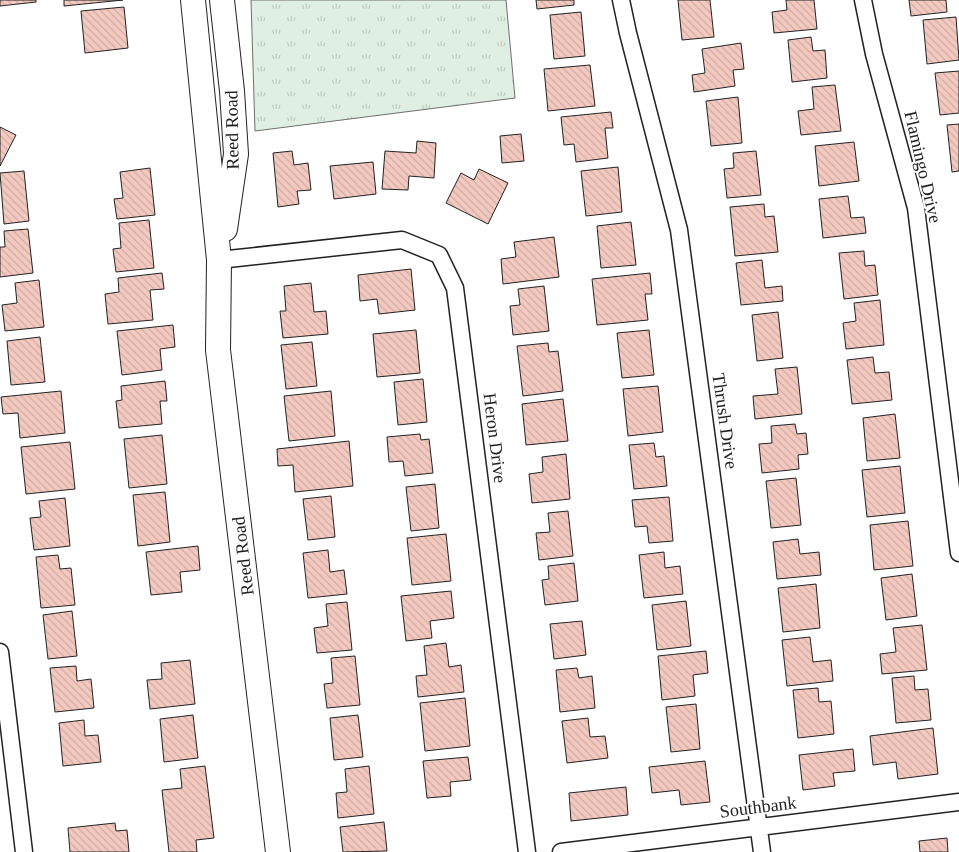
<svg xmlns="http://www.w3.org/2000/svg" width="959" height="852" viewBox="0 0 959 852" font-family="'Times New Roman',serif">
	<style>
		.grass { fill: url(#grass-tufts); stroke: #6f6f6f }
		.building { fill: url(#building-back-hatch); stroke: #222 }
		.lines { fill: none; stroke-linecap: round; stroke-linejoin: round }
		.street-casing { stroke: #222; stroke-width: 19 }
		.secondary-casing { stroke: #222; stroke-width: 26 }
		.street { stroke: #fff; stroke-width: 16 }
		.secondary { stroke: #fff; stroke-width: 24 }
		.labels { text-anchor: middle; stroke-width: 4; stroke-linejoin: round; paint-order: stroke }
		.street-label { font-size: 18px; fill: #222; stroke: #fff }
	</style>
	<defs>
		<pattern id="grass-tufts" width="24" height="20" patternUnits="userSpaceOnUse" patternTransform="scale(1.25)"><rect width="24" height="20" fill="#e0efe3"/><path d="M3 7l-1-3M5 7V3M7 7l1-3M15 17l-1-3M17 17v-4M19 17l1-3" fill="none" stroke="#c0cdc2"/></pattern>
		<pattern id="building-back-hatch" width="6" height="6" patternUnits="userSpaceOnUse" patternTransform="scale(1.25)"><rect width="6" height="6" fill="#f3c9c0"/><path d="M-1 5l2 2M0 0l6 6M5-1l2 2" fill="none" stroke="#d0aca5"/></pattern>
	</defs>
	<rect width="100%" height="100%" fill="#fff"/>
	<path class="grass" d="M 251,0 L 506,0 L 515,98 L 255,131 Z"/>
	<path class="building" d="M 0,0 L 36,0 L 36,2 L 0,6 Z
		M 64,0 L 123,0 L 64,6 Z
		M 536,0 L 574,0 L 574,5 L 537,9 Z
		M 678,0 L 710,0 L 714,37 L 682,40 Z
		M 786,0 L 814,0 L 817,29 L 774,33 L 772,12 L 787,10 Z
		M 909,0 L 946,0 L 947,12 L 911,16 Z
		M 124,7 L 128,48 L 85,53 L 81,11 Z
		M 581,12 L 585,56 L 554,59 L 550,15 Z
		M 956,17 L 959,60 L 927,64 L 923,20 Z
		M 811,37 L 813,51 L 825,50 L 827,78 L 792,82 L 788,40 Z
		M 741,43 L 744,69 L 733,70 L 735,86 L 694,92 L 692,75 L 705,73 L 702,49 Z
		M 590,65 L 595,106 L 548,111 L 544,69 Z
		M 959,71 L 959,113 L 940,115 L 935,73 Z
		M 835,85 L 841,131 L 801,135 L 798,111 L 814,109 L 812,87 Z
		M 738,97 L 742,143 L 711,146 L 706,101 Z
		M 611,112 L 613,128 L 605,128 L 608,158 L 576,162 L 574,144 L 564,145 L 561,117 Z
		M 959,124 L 959,171 L 952,172 L 947,125 Z
		M 0,127 L 16,135 L 0,166 Z
		M 521,134 L 524,161 L 502,163 L 500,136 Z
		M 417,141 L 436,143 L 434,178 L 409,176 L 408,190 L 382,189 L 385,151 L 416,153 Z
		M 854,142 L 859,181 L 819,186 L 815,146 Z
		M 292,151 L 294,165 L 308,163 L 311,190 L 297,191 L 299,204 L 278,207 L 273,153 Z
		M 756,151 L 761,195 L 727,198 L 724,169 L 734,168 L 733,153 Z
		M 373,162 L 376,194 L 334,199 L 330,166 Z
		M 618,167 L 622,212 L 586,216 L 581,171 Z
		M 150,168 L 155,215 L 117,219 L 114,199 L 123,198 L 120,172 Z
		M 479,169 L 508,183 L 488,224 L 446,203 L 461,173 L 474,180 Z
		M 24,171 L 29,221 L 4,224 L 0,173 Z
		M 848,196 L 851,218 L 864,217 L 866,233 L 823,238 L 819,199 Z
		M 764,204 L 765,217 L 774,216 L 778,252 L 735,256 L 730,207 Z
		M 149,220 L 154,268 L 116,272 L 113,249 L 121,248 L 119,223 Z
		M 631,222 L 636,265 L 601,268 L 597,226 Z
		M 28,229 L 33,273 L 0,277 L 0,247 L 5,247 L 4,231 Z
		M 554,237 L 559,277 L 503,284 L 501,259 L 516,257 L 514,242 Z
		M 864,251 L 865,266 L 875,265 L 878,295 L 844,299 L 839,253 Z
		M 762,260 L 765,288 L 782,286 L 783,301 L 741,305 L 736,263 Z
		M 411,269 L 415,310 L 379,314 L 377,299 L 360,301 L 358,275 Z
		M 162,273 L 164,289 L 150,290 L 153,320 L 108,324 L 105,294 L 119,292 L 118,278 Z
		M 650,273 L 652,294 L 645,294 L 648,320 L 597,325 L 592,279 Z
		M 39,280 L 44,327 L 5,331 L 2,305 L 17,303 L 15,283 Z
		M 311,283 L 314,312 L 326,311 L 328,334 L 283,338 L 280,311 L 286,311 L 284,286 Z
		M 544,286 L 549,331 L 513,335 L 510,306 L 520,305 L 518,289 Z
		M 880,300 L 884,345 L 846,349 L 843,323 L 856,321 L 854,303 Z
		M 778,312 L 783,358 L 757,361 L 752,315 Z
		M 173,325 L 175,347 L 160,349 L 162,370 L 122,375 L 117,331 Z
		M 416,330 L 420,373 L 377,377 L 373,334 Z
		M 649,330 L 654,375 L 622,378 L 617,333 Z
		M 40,337 L 45,382 L 11,385 L 7,341 Z
		M 312,342 L 317,386 L 286,389 L 281,345 Z
		M 548,343 L 549,352 L 558,351 L 563,391 L 523,396 L 517,346 Z
		M 873,357 L 875,373 L 889,372 L 892,400 L 852,404 L 847,360 Z
		M 797,367 L 802,414 L 755,419 L 753,396 L 778,394 L 775,369 Z
		M 423,379 L 427,422 L 398,425 L 394,382 Z
		M 165,381 L 167,401 L 160,401 L 162,424 L 119,428 L 116,401 L 122,400 L 121,386 Z
		M 658,386 L 663,432 L 628,436 L 623,389 Z
		M 61,391 L 65,433 L 20,438 L 18,413 L 3,414 L 1,397 Z
		M 331,391 L 335,436 L 289,441 L 284,396 Z
		M 563,399 L 568,441 L 526,445 L 522,404 Z
		M 895,414 L 900,458 L 867,461 L 863,418 Z
		M 795,424 L 797,434 L 806,433 L 808,454 L 798,455 L 799,469 L 762,473 L 759,444 L 772,443 L 771,426 Z
		M 420,434 L 421,440 L 429,439 L 433,473 L 405,476 L 403,461 L 389,462 L 387,437 Z
		M 162,435 L 167,484 L 129,488 L 124,439 Z
		M 349,441 L 353,486 L 295,492 L 293,465 L 278,466 L 277,449 Z
		M 70,442 L 75,489 L 26,494 L 21,447 Z
		M 654,443 L 656,457 L 664,456 L 667,486 L 634,489 L 629,445 Z
		M 566,454 L 570,499 L 532,503 L 529,474 L 543,472 L 542,457 Z
		M 900,466 L 905,513 L 867,517 L 862,470 Z
		M 796,478 L 801,525 L 771,528 L 766,481 Z
		M 435,484 L 439,528 L 411,531 L 406,487 Z
		M 165,492 L 170,542 L 138,546 L 133,495 Z
		M 331,496 L 335,537 L 308,540 L 303,499 Z
		M 669,497 L 673,541 L 649,543 L 647,526 L 635,527 L 632,500 Z
		M 65,498 L 70,546 L 34,550 L 30,518 L 41,517 L 39,501 Z
		M 568,511 L 573,556 L 539,560 L 536,533 L 550,532 L 548,513 Z
		M 908,521 L 913,566 L 874,570 L 870,525 Z
		M 446,534 L 451,581 L 412,585 L 407,538 Z
		M 798,539 L 800,554 L 819,552 L 821,575 L 777,579 L 773,542 Z
		M 198,546 L 200,570 L 180,572 L 182,592 L 151,595 L 146,552 Z
		M 328,550 L 330,572 L 344,570 L 347,594 L 308,598 L 303,553 Z
		M 664,552 L 665,568 L 680,566 L 683,594 L 644,598 L 639,555 Z
		M 58,555 L 60,569 L 71,568 L 75,605 L 41,608 L 36,557 Z
		M 574,563 L 578,601 L 545,605 L 542,580 L 549,579 L 548,566 Z
		M 912,574 L 917,616 L 886,620 L 881,578 Z
		M 816,584 L 820,628 L 783,632 L 778,588 Z
		M 451,591 L 454,618 L 430,621 L 432,638 L 406,641 L 401,596 Z
		M 686,601 L 691,646 L 657,650 L 652,605 Z
		M 347,602 L 352,650 L 317,653 L 314,628 L 328,626 L 326,604 Z
		M 72,611 L 77,656 L 48,659 L 43,615 Z
		M 582,621 L 586,655 L 554,659 L 550,624 Z
		M 922,625 L 927,670 L 882,674 L 880,654 L 896,652 L 893,628 Z
		M 810,637 L 813,662 L 831,660 L 833,681 L 787,686 L 782,640 Z
		M 446,643 L 449,667 L 461,665 L 464,692 L 418,697 L 416,676 L 427,675 L 424,646 Z
		M 706,651 L 708,673 L 693,675 L 695,696 L 662,700 L 658,656 Z
		M 355,656 L 360,705 L 327,708 L 324,684 L 333,683 L 331,658 Z
		M 190,660 L 195,704 L 150,709 L 147,680 L 162,679 L 161,663 Z
		M 76,666 L 77,681 L 91,679 L 94,708 L 55,712 L 50,668 Z
		M 577,668 L 579,678 L 592,676 L 595,708 L 560,712 L 556,670 Z
		M 914,676 L 915,690 L 928,689 L 931,720 L 896,723 L 892,678 Z
		M 818,688 L 819,702 L 831,701 L 834,734 L 798,738 L 793,690 Z
		M 465,698 L 470,746 L 425,751 L 420,703 Z
		M 696,704 L 700,749 L 671,752 L 666,707 Z
		M 193,715 L 198,758 L 164,762 L 160,719 Z
		M 358,715 L 363,757 L 334,760 L 330,718 Z
		M 588,718 L 590,737 L 605,736 L 608,758 L 567,763 L 562,721 Z
		M 84,720 L 85,736 L 98,735 L 101,762 L 63,766 L 59,723 Z
		M 933,728 L 938,774 L 898,779 L 896,762 L 873,765 L 870,736 Z
		M 853,749 L 855,771 L 833,773 L 835,786 L 803,790 L 799,755 Z
		M 468,757 L 471,780 L 450,782 L 451,796 L 427,798 L 423,761 Z
		M 705,761 L 710,802 L 681,805 L 679,790 L 652,793 L 649,767 Z
		M 205,766 L 214,838 L 196,840 L 197,852 L 169,852 L 162,790 L 182,788 L 180,769 Z
		M 369,766 L 374,814 L 338,818 L 336,793 L 347,792 L 345,769 Z
		M 626,787 L 628,815 L 571,821 L 569,793 Z
		M 384,822 L 387,851 L 343,852 L 340,827 Z
		M 115,823 L 116,831 L 127,830 L 129,852 L 70,852 L 68,828 Z
		M 947,838 L 948,852 L 920,852 L 919,841 Z"/>
	<g class="lines">
		<g class="street-casing">
			<path id="street" d="M 621,0 L 628,33 L 679,230 L 762,852
				M 863,0 L 874,54 L 916,208 L 959,553
				M 219,260 L 402,240 L 439,255 L 455,288 L 527,852
				M 0,652 L 24,852
				M 561,852 L 959,802"/>
		</g>
		<g class="secondary-casing">
			<path id="secondary" d="M 193,0 L 219,260 L 218,350 L 278,852
				M 222,0 L 232,91 L 236,154 L 225,229"/>
		</g>
		<use href="#street" class="street"/>
		<use href="#secondary" class="secondary"/>
	</g>
	<g class="labels">
		<g class="street-label">
			<text transform="translate(232 130) rotate(-91)" y="6">Reed Road</text>
			<text transform="translate(923 167) rotate(77)" y="6">Flamingo Drive</text>
			<text transform="translate(725 421) rotate(82)" y="6">Thrush Drive</text>
			<text transform="translate(495 438) rotate(83)" y="6">Heron Drive</text>
			<text transform="translate(243 556) rotate(-97)" y="6">Reed Road</text>
			<text transform="translate(758 807) rotate(-7)" y="6">Southbank</text>
		</g>
	</g>
</svg>
